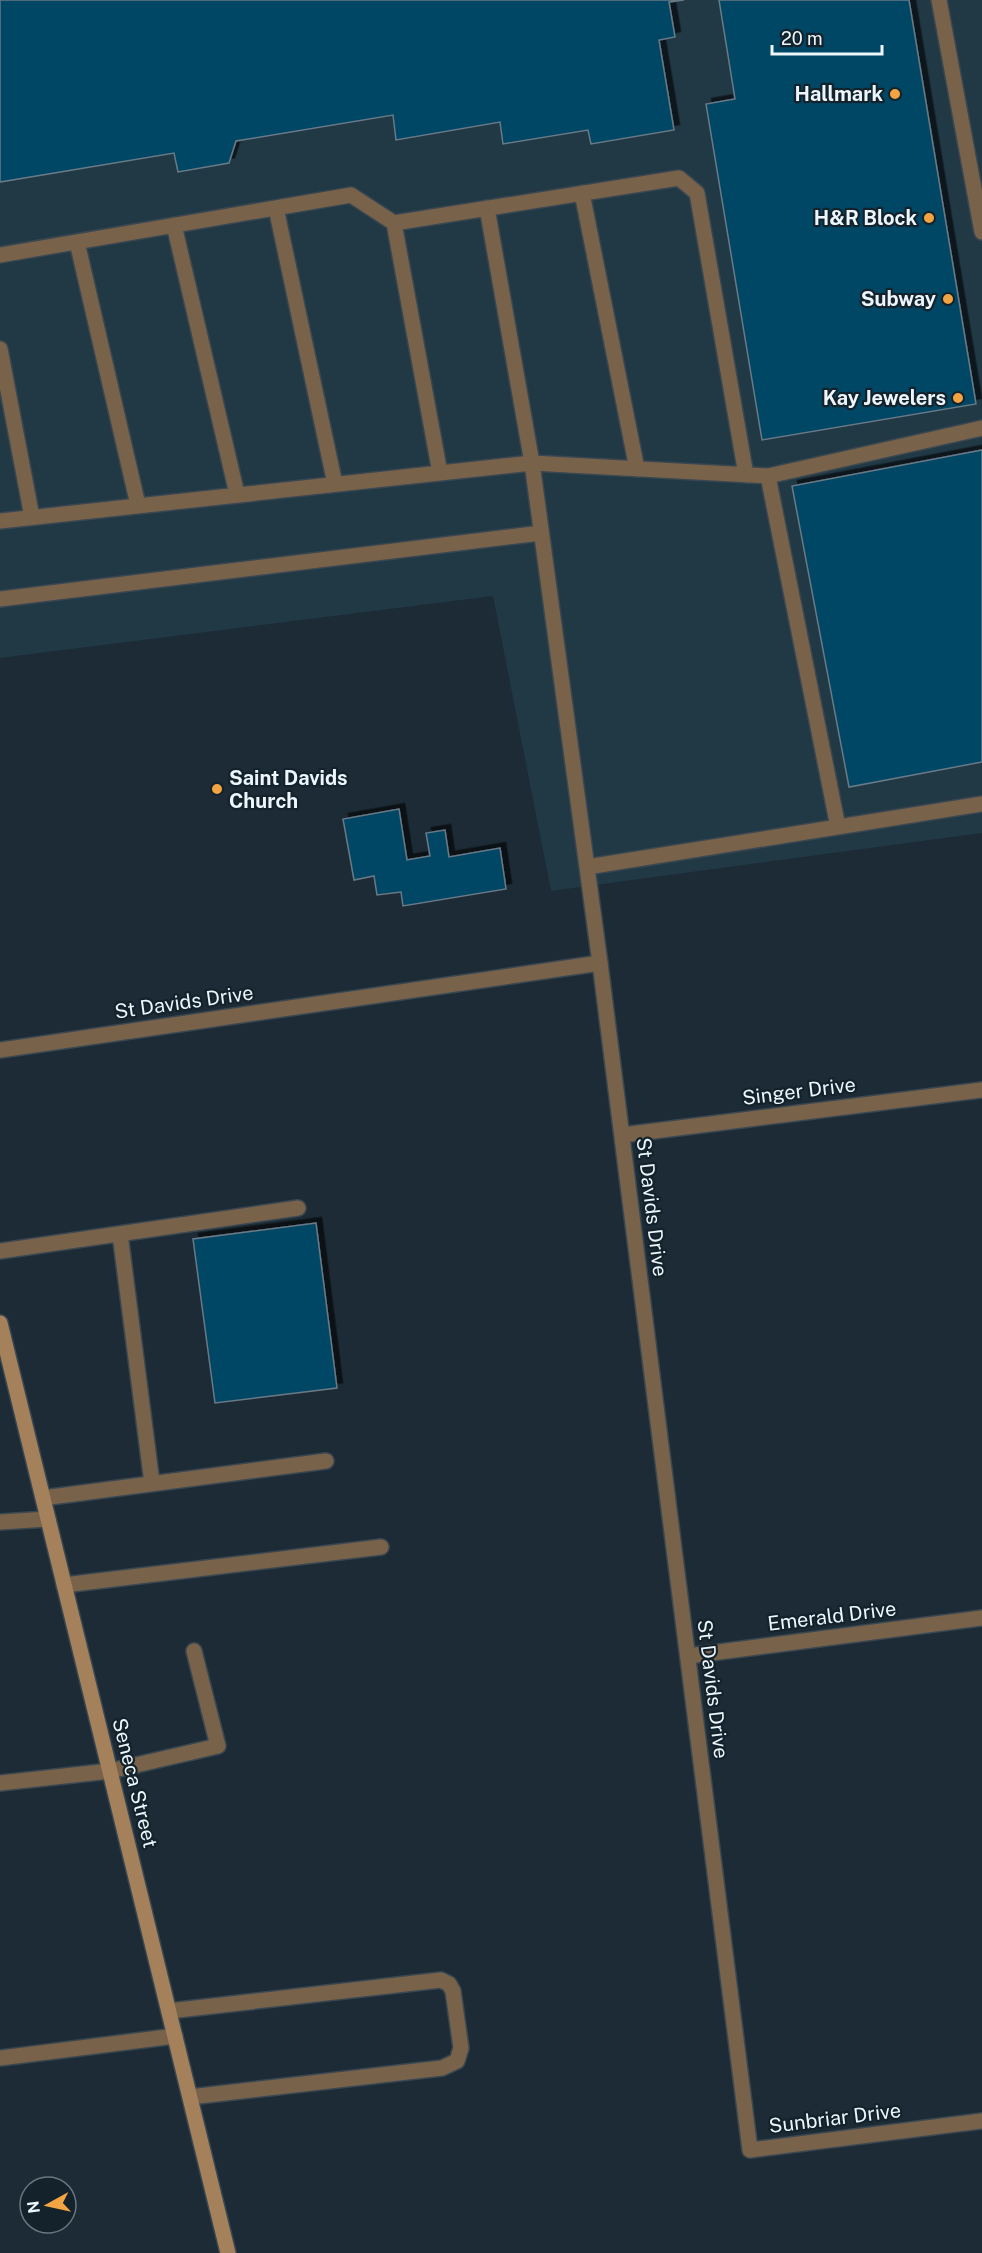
<svg xmlns="http://www.w3.org/2000/svg" width="982" height="2253" viewBox="0 0 982 2253" font-family="'Public Sans',sans-serif">
	<style>
		.built { fill: #213845 }
		.building { fill: #004766; stroke: #697a86; stroke-width: 1.5; filter: url(#shadow) }
		.lines { fill: none; stroke-linecap: round; stroke-linejoin: round }
		.lane-casing { stroke: #394751; stroke-width: 18 }
		.street-casing { stroke: #394751; stroke-width: 18 }
		.secondary-casing { stroke: #394751; stroke-width: 18 }
		.lane { stroke: #78624a; stroke-width: 15 }
		.street { stroke: #78624a; stroke-width: 15 }
		.secondary { stroke: #a5815b; stroke-width: 15 }
		.poi-dot { fill: #f3a442; stroke: #13222b; stroke-width: 2 }
		.labels { text-anchor: middle; stroke-width: 4.5; stroke-linejoin: round; paint-order: stroke }
		.poi-label { font-size: 20px; font-weight: bold; fill: #ecf6fc; stroke: #13222b; text-anchor: end }
		.street-label { font-size: 20px; fill: #ecf6fc; stroke: #13222b }
	</style>
	<defs>
		<filter id="shadow"><feDropShadow dx="5.5" dy="-5.5" stdDeviation="0" flood-color="#0009"/></filter>
	</defs>
	<rect width="100%" height="100%" fill="#1c2b35"/>
	<path class="built" d="M 0,0 L 982,0 L 982,833 L 551,891 L 493,596 L 0,658 Z"/>
	<path class="building" d="M 0,0 L 684,0 L 669,2 L 675,37 L 659,40 L 674,130 L 591,144 L 588,130 L 503,144 L 500,122 L 396,140 L 393,115 L 236,141 L 229,163 L 178,172 L 174,153 L 0,182 Z
		M 719,0 L 909,0 L 976,404 L 762,440 L 706,104 L 735,99 Z
		M 982,450 L 982,762 L 849,787 L 792,486 Z
		M 399,809 L 407,860 L 430,856 L 426,833 L 445,830 L 449,857 L 500,848 L 506,889 L 403,906 L 401,892 L 377,895 L 374,876 L 354,880 L 343,819 Z
		M 316,1223 L 337,1388 L 215,1403 L 193,1239 Z"/>
	<g class="lines">
		<g class="lane-casing">
			<path id="lane" d="M 939,0 L 982,232
				M 582,193 L 637,469
				M 276,208 L 335,484
				M 487,208 L 532,463 L 768,476 L 838,827
				M 394,223 L 440,473
				M 174,225 L 237,494
				M 77,242 L 138,505
				M 0,255 L 351,195 L 394,223 L 679,178 L 697,193 L 746,475
				M 0,349 L 32,517
				M 768,476 L 982,428
				M 0,521 L 532,463 L 600,963
				M 0,599 L 541,533
				M 587,867 L 982,804
				M 120,1234 L 152,1483
				M 0,1251 L 298,1208
				M 43,1498 L 326,1461
				M 0,1522 L 48,1519
				M 64,1585 L 381,1547
				M 0,1783 L 110,1771 L 218,1746 L 194,1651
				M 169,2011 L 441,1980 L 449,1984 L 453,1991 L 461,2048 L 457,2061 L 442,2068 L 190,2097"/>
		</g>
		<g class="street-casing">
			<path id="street" d="M 0,1050 L 600,963 L 750,2150 L 982,2121
				M 622,1135 L 982,1090
				M 688,1656 L 982,1618
				M 0,2058 L 175,2036"/>
		</g>
		<g class="secondary-casing">
			<path id="secondary" d="M 0,1323 L 228,2253"/>
		</g>
		<use href="#lane" class="lane"/>
		<use href="#street" class="street"/>
		<use href="#secondary" class="secondary"/>
	</g>
	<g class="poi-dot">
		<circle cx="895" cy="94" r="6"/>
		<circle cx="929" cy="218" r="6"/>
		<circle cx="948" cy="299" r="6"/>
		<circle cx="958" cy="398" r="6"/>
		<circle cx="217" cy="789" r="6"/>
	</g>
	<g class="labels">
		<g class="poi-label">
			<text x="883" y="101">Hallmark</text>
			<text x="917" y="225">H&amp;R Block</text>
			<text x="936" y="306">Subway</text>
			<text x="946" y="405">Kay Jewelers</text>
			<text x="229" y="785" text-anchor="start">Saint Davids<tspan x="229" dy="23">Church</tspan></text>
		</g>
		<g class="street-label">
			<text transform="translate(184 1002) rotate(-8)" y="7">St Davids Drive</text>
			<text transform="translate(799 1091) rotate(-7)" y="7">Singer Drive</text>
			<text transform="translate(652 1207) rotate(83)" y="7">St Davids Drive</text>
			<text transform="translate(832 1616) rotate(-7)" y="7">Emerald Drive</text>
			<text transform="translate(713 1689) rotate(83)" y="7">St Davids Drive</text>
			<text transform="translate(135 1783) rotate(76)" y="7">Seneca Street</text>
			<text transform="translate(835 2118) rotate(-7)" y="7">Sunbriar Drive</text>
		</g>
	</g>
	<g transform="translate(48 2205) rotate(262)"><circle r="28" fill="#13222b" stroke="#6a777f" stroke-width="1.5"/>
	<path d="M0-4.5L10 22L0 15L-10 22Z" fill="#f3a442"/>
	<text y="-9" font-size="16" font-weight="bold" text-anchor="middle" fill="#ecf6fc">N</text>
	</g>
	<path d="M772 45v9h110v-9" fill="none" stroke="#ecf6fc" stroke-width="3"/>
	<text x="781" y="45" font-size="18" fill="#ecf6fc" stroke="#13222b" stroke-width="4.5" paint-order="stroke">20 m</text>
</svg>
